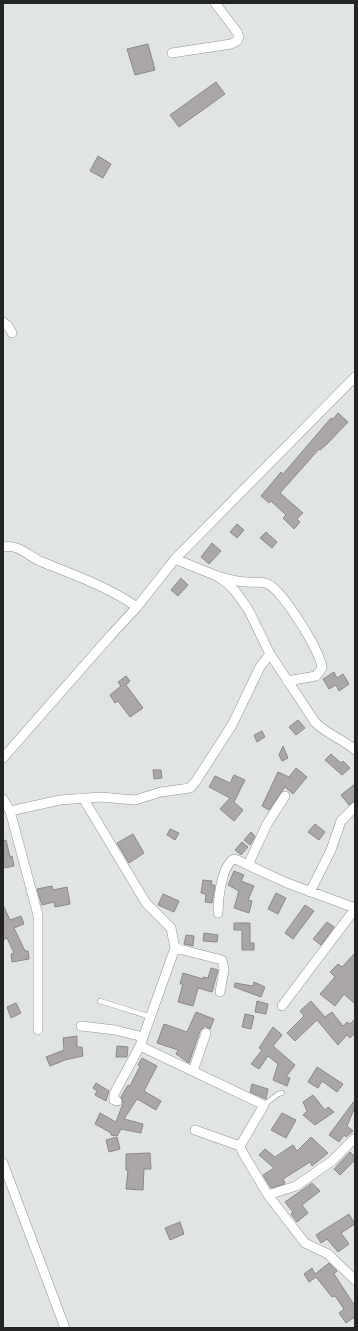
<svg xmlns="http://www.w3.org/2000/svg" width="358" height="1331" viewBox="0 0 358 1331" font-family="'Space Grotesk',sans-serif">
	<style>
		.building { fill: #aaa7a6; stroke: #8d8989 }
		.lines { fill: none; stroke-linecap: round; stroke-linejoin: round }
		.service-casing { stroke: #939695; stroke-width: 5.5 }
		.minor-casing { stroke: #939695; stroke-width: 10 }
		.service { stroke: #fff; stroke-width: 4.5 }
		.minor { stroke: #fff; stroke-width: 9 }
	</style>
	<rect width="100%" height="100%" fill="#e0e4e3"/>
	<path class="building" d="M 148,44 L 155,70 L 135,75 L 127,49 Z
		M 216,82 L 225,94 L 179,127 L 170,115 Z
		M 98,156 L 111,164 L 103,178 L 90,171 Z
		M 338,413 L 348,422 L 327,444 L 320,450 L 319,449 L 280,493 L 303,513 L 297,519 L 300,522 L 294,529 L 283,518 L 286,515 L 271,501 L 269,503 L 261,496 L 281,472 L 283,474 L 331,418 L 333,419 Z
		M 237,524 L 244,530 L 237,538 L 230,532 Z
		M 266,532 L 277,542 L 272,548 L 260,538 Z
		M 212,543 L 221,551 L 209,564 L 201,557 Z
		M 181,578 L 188,585 L 178,596 L 171,590 Z
		M 334,672 L 337,678 L 343,674 L 349,684 L 339,691 L 336,685 L 329,689 L 323,679 Z
		M 126,676 L 130,681 L 126,685 L 143,708 L 130,717 L 118,701 L 115,703 L 110,695 L 121,686 L 118,682 Z
		M 298,720 L 305,728 L 296,735 L 289,727 Z
		M 262,731 L 265,737 L 257,742 L 254,735 Z
		M 283,746 L 288,758 L 282,761 L 279,755 Z
		M 331,754 L 341,763 L 343,761 L 350,768 L 342,775 L 325,760 Z
		M 296,768 L 307,777 L 293,794 L 285,787 L 269,810 L 262,806 L 278,772 L 289,777 Z
		M 153,770 L 161,770 L 162,778 L 154,779 Z
		M 234,775 L 245,780 L 234,802 L 243,810 L 234,821 L 220,809 L 230,798 L 209,787 L 215,776 L 230,783 Z
		M 355,784 L 355,801 L 349,805 L 341,795 Z
		M 315,824 L 325,832 L 319,840 L 308,832 Z
		M 170,829 L 179,833 L 175,840 L 167,835 Z
		M 251,832 L 255,836 L 250,845 L 244,840 Z
		M 133,834 L 144,853 L 129,863 L 117,843 Z
		M 6,840 L 10,857 L 12,856 L 14,866 L 3,868 L 3,841 Z
		M 242,842 L 248,847 L 241,855 L 235,850 Z
		M 234,871 L 244,875 L 241,881 L 254,886 L 248,900 L 252,901 L 249,913 L 234,908 L 239,891 L 228,885 Z
		M 203,880 L 212,881 L 211,885 L 215,885 L 212,903 L 205,902 L 206,894 L 201,893 Z
		M 52,886 L 53,890 L 67,887 L 70,904 L 55,907 L 54,902 L 42,905 L 37,889 Z
		M 276,893 L 286,898 L 278,914 L 268,909 Z
		M 163,894 L 179,901 L 174,912 L 158,905 Z
		M 3,905 L 10,920 L 21,916 L 24,924 L 14,928 L 25,951 L 28,951 L 29,959 L 12,962 L 11,954 L 14,953 L 7,938 L 3,940 Z
		M 305,905 L 314,911 L 293,939 L 285,933 Z
		M 327,922 L 334,927 L 321,945 L 313,939 Z
		M 234,923 L 250,923 L 250,943 L 254,943 L 254,950 L 242,950 L 242,930 L 234,930 Z
		M 204,933 L 218,935 L 217,942 L 203,941 Z
		M 186,935 L 194,936 L 193,946 L 184,944 Z
		M 355,953 L 355,1004 L 344,994 L 335,1006 L 320,994 L 335,977 L 330,972 L 338,964 L 342,967 Z
		M 211,968 L 218,970 L 212,992 L 198,988 L 193,1006 L 178,1002 L 183,984 L 180,984 L 183,973 L 203,979 L 203,977 L 208,978 Z
		M 254,982 L 265,987 L 261,997 L 234,987 L 235,983 L 253,986 Z
		M 257,1001 L 268,1004 L 266,1014 L 255,1012 Z
		M 311,1001 L 325,1017 L 332,1012 L 343,1026 L 347,1022 L 350,1024 L 355,1019 L 355,1033 L 350,1038 L 347,1035 L 338,1045 L 317,1020 L 295,1041 L 287,1033 L 304,1016 L 300,1011 Z
		M 16,1003 L 21,1013 L 11,1018 L 7,1007 Z
		M 196,1012 L 214,1019 L 210,1029 L 205,1026 L 200,1031 L 189,1063 L 176,1054 L 178,1050 L 157,1043 L 164,1024 L 187,1032 Z
		M 245,1014 L 254,1016 L 251,1029 L 242,1027 Z
		M 273,1027 L 282,1035 L 273,1046 L 295,1065 L 286,1077 L 290,1078 L 287,1086 L 273,1080 L 278,1064 L 268,1056 L 259,1069 L 251,1064 L 262,1050 L 259,1048 Z
		M 77,1036 L 77,1047 L 82,1047 L 83,1056 L 65,1060 L 50,1066 L 46,1057 L 64,1050 L 63,1038 Z
		M 117,1046 L 128,1047 L 127,1057 L 116,1057 Z
		M 142,1058 L 157,1066 L 144,1091 L 161,1101 L 156,1110 L 137,1099 L 124,1119 L 143,1124 L 141,1133 L 121,1129 L 117,1136 L 115,1135 L 114,1136 L 111,1135 L 111,1133 L 95,1124 L 100,1113 L 116,1122 L 123,1103 L 121,1097 L 128,1085 L 130,1086 L 140,1066 L 138,1065 Z
		M 317,1067 L 343,1084 L 337,1092 L 322,1081 L 318,1088 L 308,1082 Z
		M 96,1083 L 109,1091 L 106,1101 L 95,1095 L 97,1091 L 93,1088 Z
		M 252,1084 L 268,1089 L 266,1099 L 250,1092 Z
		M 313,1095 L 325,1110 L 328,1107 L 334,1112 L 315,1125 L 303,1115 L 307,1111 L 303,1102 Z
		M 355,1100 L 355,1107 L 347,1126 L 353,1131 L 346,1137 L 344,1135 L 339,1142 L 329,1135 Z
		M 282,1113 L 296,1120 L 286,1138 L 271,1130 Z
		M 117,1137 L 120,1149 L 109,1152 L 106,1140 Z
		M 311,1137 L 328,1153 L 312,1166 L 310,1162 L 283,1179 L 285,1183 L 284,1184 L 271,1188 L 263,1175 L 274,1168 L 259,1155 L 265,1149 L 275,1157 L 293,1145 L 297,1151 Z
		M 350,1152 L 355,1157 L 355,1160 L 340,1175 L 334,1169 Z
		M 150,1153 L 151,1169 L 144,1169 L 143,1190 L 126,1189 L 128,1170 L 126,1170 L 126,1154 Z
		M 312,1183 L 320,1191 L 302,1205 L 308,1213 L 297,1222 L 291,1214 L 293,1212 L 285,1202 Z
		M 349,1214 L 355,1224 L 341,1233 L 349,1244 L 338,1252 L 327,1239 L 321,1243 L 316,1235 Z
		M 180,1222 L 184,1234 L 170,1240 L 165,1228 Z
		M 329,1263 L 337,1271 L 334,1274 L 355,1306 L 355,1317 L 346,1323 L 339,1313 L 344,1309 L 335,1296 L 332,1297 L 316,1277 L 309,1282 L 304,1274 L 312,1268 L 315,1274 Z"/>
	<g class="lines">
		<g class="service-casing">
			<path id="service" d="M 100,1001 L 151,1017
				M 264,1105 L 278,1094 L 282,1093"/>
		</g>
		<g class="minor-casing">
			<path id="minor" d="M 172,53 L 231,44 L 237,41 L 239,37 L 237,32 L 215,3
				M 3,322 L 8,326 L 12,333
				M 3,547 C 20,544 27,556 42,562 C 77,576 106,586 137,607
				M 175,559 L 217,576 L 227,583 L 235,591 L 248,609 L 270,654 L 315,722 C 326,734 343,739 355,750
				M 220,577 C 229,579 238,582 247,582 C 255,583 261,581 268,584 C 283,591 321,652 322,668 L 316,676 L 287,681
				M 3,758 L 111,635 L 137,607 L 175,559 L 355,377
				M 83,798 L 146,903 L 171,928 L 175,948 L 140,1046 L 264,1105 L 240,1146 L 243,1153 L 268,1195 L 305,1243 L 328,1254 L 355,1280
				M 3,799 L 10,811 L 38,915 L 38,1030
				M 10,811 L 60,800 L 100,797 L 135,800 L 161,792 L 190,788 L 196,781 L 232,725 L 260,667 L 270,654
				M 248,865 L 267,824 L 285,796
				M 310,892 L 331,850 L 341,821 L 355,807
				M 218,913 C 218,899 221,870 232,860 L 235,859 L 287,883 L 355,908
				M 175,948 L 222,960 L 224,970 L 220,992
				M 282,1006 L 355,909
				M 81,1026 L 115,1030 L 143,1037
				M 193,1071 L 206,1033
				M 117,1101 L 114,1100 L 114,1094 L 140,1046
				M 195,1130 L 240,1146
				M 3,1163 L 65,1328
				M 268,1195 L 296,1186 L 332,1161 L 355,1138"/>
		</g>
		<use href="#service" class="service"/>
		<use href="#minor" class="minor"/>
	</g>
	<rect width="358" height="1331" fill="none" stroke="#232424" stroke-width="8"/>
</svg>
